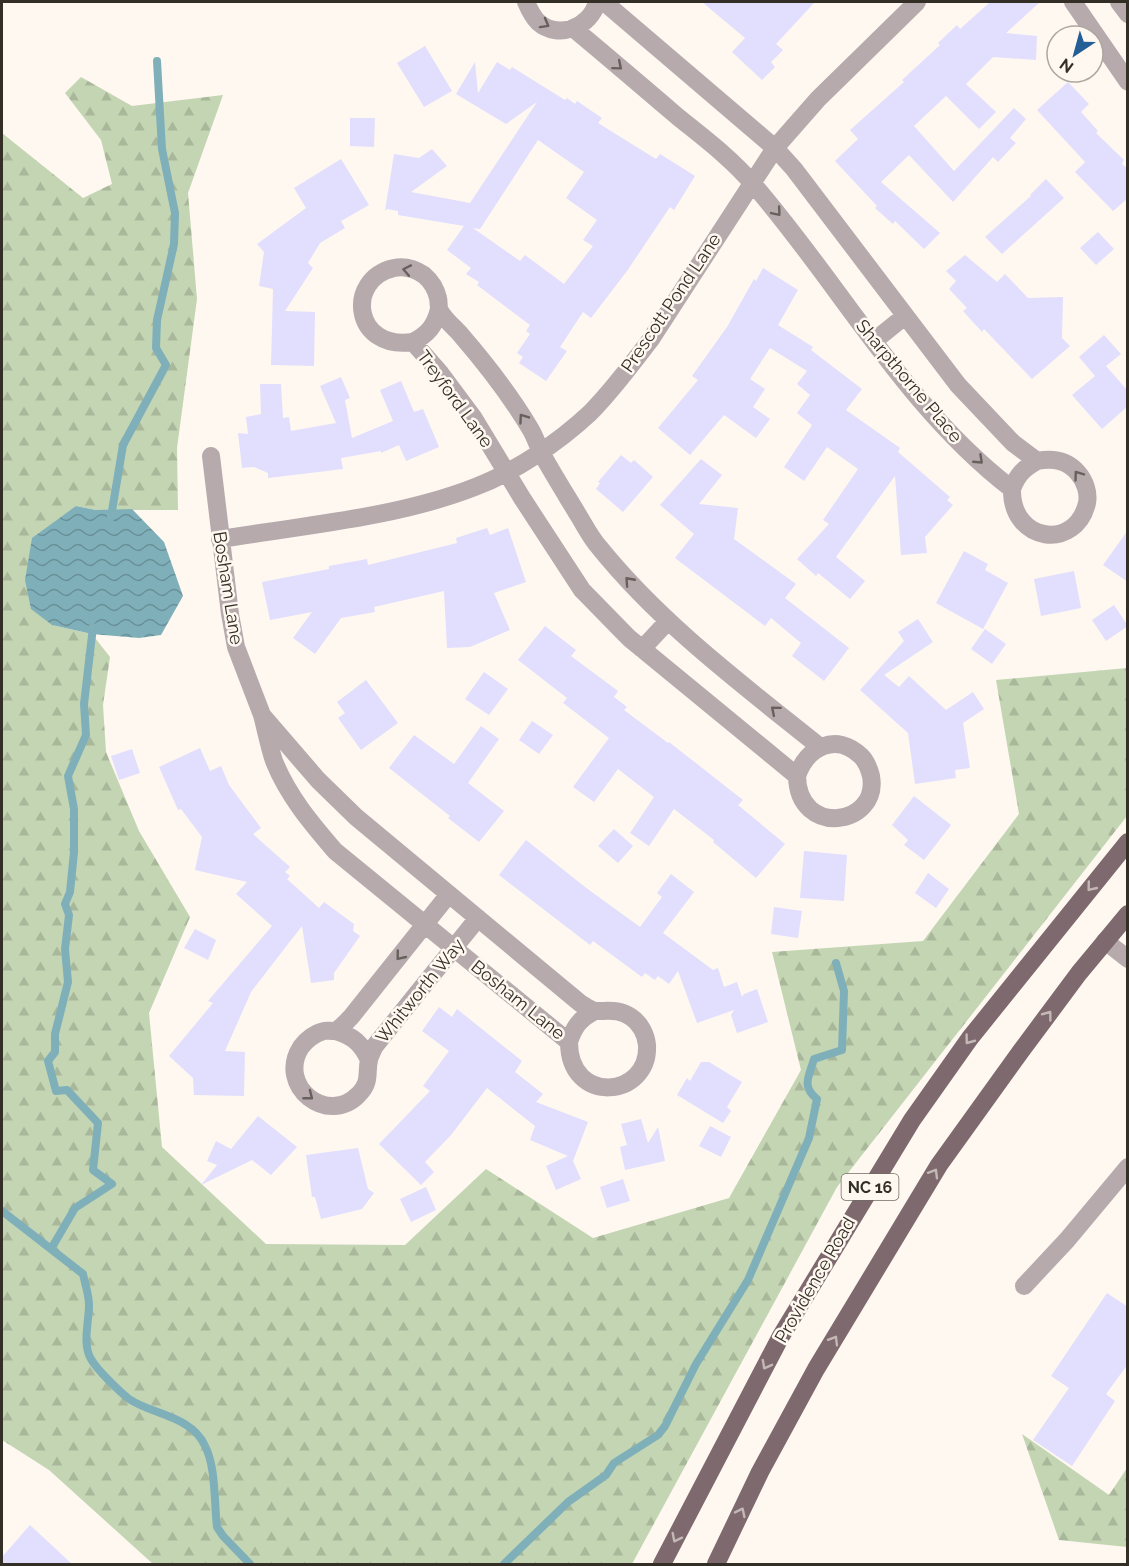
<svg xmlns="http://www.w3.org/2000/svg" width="1129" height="1566" viewBox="0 0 1129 1566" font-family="Raleway,sans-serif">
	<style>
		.forest { fill: url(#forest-firs) }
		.water { fill: url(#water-waves) }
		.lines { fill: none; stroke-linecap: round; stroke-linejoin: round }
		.stream { stroke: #7fb0ba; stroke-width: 8 }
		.building { fill: #e2defe; fill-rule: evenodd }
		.street { stroke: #b6aaad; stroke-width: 18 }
		.primary { stroke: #7e696e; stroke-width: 18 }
		.oneway { stroke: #67605c }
		.oneway2 { stroke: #c4b8b6 }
		.labels { text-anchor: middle; stroke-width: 5; stroke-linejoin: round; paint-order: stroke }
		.shield { fill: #fef8f0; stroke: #706b63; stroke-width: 1.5 }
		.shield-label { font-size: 16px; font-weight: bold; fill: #332e26 }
		.street-label { font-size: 18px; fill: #332e26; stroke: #fef8f0 }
	</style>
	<defs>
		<pattern id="forest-firs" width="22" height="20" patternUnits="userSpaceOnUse" patternTransform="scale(1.5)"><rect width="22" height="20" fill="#c4d5b3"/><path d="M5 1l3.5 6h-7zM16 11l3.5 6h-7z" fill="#a9b79a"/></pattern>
		<pattern id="water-waves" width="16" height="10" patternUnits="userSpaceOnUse" patternTransform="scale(1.5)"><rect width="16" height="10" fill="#7fb0ba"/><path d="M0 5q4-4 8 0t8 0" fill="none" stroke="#699097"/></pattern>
	</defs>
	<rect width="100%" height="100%" fill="#fef8f0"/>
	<path class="forest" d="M 81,77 L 132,106 L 223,95 L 188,193 L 197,299 L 177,448 L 178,510 L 96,510 L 76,506 L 52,625 L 92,634 L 110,657 L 103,705 L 106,752 L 139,831 L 190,917 L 149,1013 L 162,1147 L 266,1244 L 405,1245 L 486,1169 L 593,1238 L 729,1198 L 801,1070 L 772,952 L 923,941 L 1019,814 L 996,680 L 1127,668 L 1127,816 L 837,1187 L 632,1564 L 153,1564 L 49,1470 L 2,1440 L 2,133 L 83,198 L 112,184 L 101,140 L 65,93 Z
		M 1022,1434 L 1109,1495 L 1127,1468 L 1127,1547 L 1059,1540 Z"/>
	<path class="water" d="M 76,506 L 96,510 L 132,509 L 164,542 L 183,596 L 161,635 L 139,638 L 92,634 L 52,625 L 31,609 L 25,580 L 32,538 Z"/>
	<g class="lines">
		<path class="stream" d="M 111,517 L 123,445 L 166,365 L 156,348 L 157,320 L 174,244 L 175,213 L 162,149 L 157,61
			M 2,1211 L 83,1274 C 85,1284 89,1295 89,1305 C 89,1322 82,1344 91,1359 C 97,1370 119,1391 129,1399 C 153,1415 192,1416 205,1446 C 216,1467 214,1502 217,1527 L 223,1536 L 250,1564
			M 51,1249 L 75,1208 L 112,1184 L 93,1170 L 98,1123 L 67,1090 L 56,1091 L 48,1061 L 55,1052 L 55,1034 L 68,982 L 65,949 L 69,915 L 65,904 L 70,892 L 74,852 L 74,809 L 68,776 L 86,735 L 84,704 L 93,627
			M 504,1564 L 568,1502 L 606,1475 L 614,1463 L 658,1435 L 665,1426 L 696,1364 L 748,1280 L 809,1138 L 817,1099 C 801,1086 809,1077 814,1059 L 842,1050 L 844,991 L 836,963"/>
	</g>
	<path class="building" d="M 702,2 L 815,2 L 776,44 L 783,50 L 771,62 L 775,67 L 762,80 L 732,52 L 745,38 Z
		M 990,2 L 1040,2 L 1006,33 L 1037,36 L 1036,60 L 993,57 L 966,84 L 996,112 L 979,129 L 946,96 L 914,126 L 954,171 L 1014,108 L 1026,119 L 1010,138 L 1016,143 L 998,162 L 993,157 L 953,202 L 909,155 L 881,182 L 940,233 L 924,249 L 895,221 L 893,224 L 875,208 L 877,206 L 835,161 L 858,139 L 850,130 L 904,82 L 902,80 L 940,45 L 938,43 L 957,25 L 960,29 Z
		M 425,46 L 452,91 L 424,107 L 397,63 Z
		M 475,62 L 478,93 L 497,62 L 510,70 L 512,67 L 565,100 L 567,98 L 575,104 L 577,101 L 602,118 L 598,123 L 656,159 L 660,154 L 695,176 L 674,210 L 670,207 L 627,271 L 591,318 L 583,312 L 560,347 L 567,351 L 546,381 L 519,363 L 523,357 L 517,353 L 530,334 L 526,331 L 530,325 L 477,285 L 479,282 L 466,274 L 471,268 L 447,250 L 464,226 L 398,215 L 398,211 L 387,209 L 385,211 L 394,154 L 419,158 L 432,149 L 447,166 L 411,192 L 470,203 L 537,102 L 506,124 L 456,94 ZM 538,140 L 584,172 L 566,198 L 597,220 L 583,240 L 593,246 L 564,284 L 525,255 L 520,261 L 473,228 L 480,229 Z
		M 1068,82 L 1089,104 L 1081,112 L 1098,131 L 1096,133 L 1124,160 L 1122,164 L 1128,169 L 1128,198 L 1113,211 L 1075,172 L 1085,162 L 1037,110 Z
		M 350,118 L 375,118 L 374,147 L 350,146 Z
		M 341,159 L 369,205 L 341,221 L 345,228 L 320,243 L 308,263 L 313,268 L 285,311 L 315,312 L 314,366 L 271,365 L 273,289 L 259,286 L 264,252 L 257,244 L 306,208 L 294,188 Z
		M 1046,179 L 1064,198 L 1002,254 L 985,237 L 1031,196 L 1030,195 Z
		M 1098,232 L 1114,249 L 1096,265 L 1080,248 Z
		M 965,255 L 997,282 L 1005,274 L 1028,298 L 1063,297 L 1062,338 L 1070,346 L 1032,379 L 984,329 L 982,332 L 963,311 L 967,308 L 949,289 L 956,281 L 946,271 Z
		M 763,268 L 798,290 L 778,325 L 813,347 L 811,350 L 862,389 L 846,410 L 900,448 L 898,452 L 950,497 L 947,500 L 953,505 L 925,537 L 927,553 L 901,555 L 895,476 L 836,557 L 865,581 L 850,599 L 818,573 L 816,576 L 797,559 L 829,524 L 823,520 L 858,469 L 827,447 L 804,481 L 784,467 L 812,425 L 797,413 L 810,395 L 797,384 L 807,371 L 770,348 L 750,379 L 765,389 L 753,407 L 770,419 L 756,438 L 724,415 L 690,455 L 658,428 L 698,380 L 692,376 L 727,327 L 754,279 L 756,281 Z
		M 1104,335 L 1121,354 L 1106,366 L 1128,391 L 1128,406 L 1102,429 L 1072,395 L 1095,376 L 1079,357 Z
		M 341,377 L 350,398 L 345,400 L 352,438 L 393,421 L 380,390 L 401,381 L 414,412 L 423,409 L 439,447 L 406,461 L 399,445 L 381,453 L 381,451 L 341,458 L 343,469 L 268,478 L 268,473 L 254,467 L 242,468 L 238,433 L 248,434 L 246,417 L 261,414 L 260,384 L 281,384 L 283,418 L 289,417 L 291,431 L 336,423 L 320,386 Z
		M 621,455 L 631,463 L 634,460 L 653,477 L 623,512 L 596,489 L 600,483 L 598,482 Z
		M 701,459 L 722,475 L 699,504 L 738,508 L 734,539 L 796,584 L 785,598 L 849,648 L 824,681 L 792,656 L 801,643 L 771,618 L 765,626 L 675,558 L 694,534 L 660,505 Z
		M 487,528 L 490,535 L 508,528 L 526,582 L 494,593 L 510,630 L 470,647 L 447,648 L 444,591 L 374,607 L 375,612 L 341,618 L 315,654 L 293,638 L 312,612 L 270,620 L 262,582 L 329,569 L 329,566 L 367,559 L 368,565 L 457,543 L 456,538 Z
		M 1128,530 L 1128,582 L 1103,565 Z
		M 964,551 L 988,564 L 985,570 L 1008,583 L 983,629 L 936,603 Z
		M 1074,571 L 1081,608 L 1041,616 L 1034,579 Z
		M 1114,605 L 1128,626 L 1106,641 L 1092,620 Z
		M 918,619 L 933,642 L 884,675 L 899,687 L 909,676 L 946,710 L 973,692 L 984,709 L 963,723 L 970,768 L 955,770 L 956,778 L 915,784 L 908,733 L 860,690 L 904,641 L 898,632 Z
		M 545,626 L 576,650 L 571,656 L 618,691 L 614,697 L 627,707 L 624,710 L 668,743 L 669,742 L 743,800 L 738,805 L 785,844 L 756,878 L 713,842 L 714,840 L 674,809 L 649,846 L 630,833 L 654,797 L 618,769 L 594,802 L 573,787 L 609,738 L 563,703 L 567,698 L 518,660 Z
		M 985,629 L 1006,644 L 992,664 L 971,649 Z
		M 484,672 L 508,689 L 489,715 L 465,699 Z
		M 366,680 L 398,723 L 361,750 L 338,718 L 345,713 L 337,702 Z
		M 532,721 L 553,735 L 539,754 L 519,740 Z
		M 481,726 L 499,739 L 468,783 L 504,811 L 479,842 L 448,818 L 450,816 L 389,768 L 414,735 L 454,764 Z
		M 200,748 L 210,771 L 221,766 L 229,785 L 261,828 L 253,834 L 290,867 L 285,872 L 290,876 L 287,879 L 319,908 L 324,902 L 354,924 L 353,931 L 360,936 L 334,973 L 334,980 L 311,983 L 302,926 L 251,992 L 225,1051 L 245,1052 L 244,1096 L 194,1095 L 193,1078 L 169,1056 L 213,1003 L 208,1001 L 272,926 L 236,894 L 247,882 L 195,870 L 202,837 L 181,809 L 178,810 L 159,767 Z
		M 132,749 L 140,773 L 119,780 L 111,756 Z
		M 914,796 L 951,825 L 924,860 L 904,845 L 908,840 L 892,825 Z
		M 614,829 L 633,846 L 618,863 L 598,846 Z
		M 526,840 L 585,887 L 640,927 L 662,897 L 657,893 L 671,874 L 694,892 L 663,933 L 713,970 L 718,968 L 724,987 L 737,982 L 742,997 L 744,994 L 757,989 L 768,1022 L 737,1033 L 731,1015 L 734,1010 L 697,1023 L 678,971 L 669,984 L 658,976 L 655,980 L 645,973 L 642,977 L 593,941 L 590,945 L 499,875 Z
		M 804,851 L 847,855 L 844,901 L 800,898 Z
		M 928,873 L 949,889 L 936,908 L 915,893 Z
		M 774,907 L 802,911 L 798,938 L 771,934 Z
		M 195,929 L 216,940 L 208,960 L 184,948 Z
		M 439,1007 L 452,1017 L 457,1009 L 522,1061 L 515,1072 L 543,1094 L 536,1102 L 588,1122 L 573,1161 L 581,1179 L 556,1190 L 546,1166 L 568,1156 L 530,1140 L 535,1126 L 487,1088 L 451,1135 L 425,1162 L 434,1172 L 421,1185 L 379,1144 L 430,1091 L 423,1086 L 449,1051 L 422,1031 Z
		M 701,1062 L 709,1062 L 742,1082 L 727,1107 L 731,1111 L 723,1123 L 677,1095 L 687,1078 L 690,1081 Z
		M 258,1116 L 297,1147 L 271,1175 L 252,1160 L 201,1185 L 217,1165 L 207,1161 L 216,1141 L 231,1149 Z
		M 641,1119 L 648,1143 L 658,1127 L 665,1161 L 625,1170 L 620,1147 L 627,1145 L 621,1124 Z
		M 710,1126 L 731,1137 L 721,1157 L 699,1146 Z
		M 358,1148 L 368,1189 L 374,1193 L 362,1209 L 321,1219 L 315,1197 L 312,1197 L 306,1155 Z
		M 623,1179 L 630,1201 L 607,1208 L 600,1187 Z
		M 426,1187 L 436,1210 L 411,1222 L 400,1199 Z
		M 1107,1293 L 1128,1307 L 1128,1364 L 1106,1394 L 1115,1401 L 1072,1466 L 1033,1440 L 1069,1388 L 1051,1376 Z
		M 30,1525 L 72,1564 L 2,1564 L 2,1557 Z"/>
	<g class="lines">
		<path class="street" d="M 526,2 C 529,9 532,16 538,22 C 558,40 591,27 597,2
			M 1073,2 L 1128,82
			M 1119,2 L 1128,14
			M 573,28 C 609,58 643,87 678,117 C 704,138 731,158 753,184 C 840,284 905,407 1012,489 C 1011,543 1076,551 1087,503 C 1089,493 1085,481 1078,473 C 1067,460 1053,458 1037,461 L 1013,443 L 958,385 L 794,169 L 775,148 L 604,2
			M 874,341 L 905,316
			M 413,342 C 428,334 435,326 439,309
			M 211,456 L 230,614 L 236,647 L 262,715
			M 1012,489 C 1017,475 1024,468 1037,461
			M 220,539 C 301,526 399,517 475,487 C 515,472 559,442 590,413 C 612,391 632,364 651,339 L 775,148 L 818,99 L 917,2
			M 642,649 L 668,621
			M 262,715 L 318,780 L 356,817 L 580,1003 C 585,1006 591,1011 597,1011 C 610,1011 619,1009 631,1017 C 640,1023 646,1034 647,1045 C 650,1098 569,1106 569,1042 L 335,851 C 311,823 288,796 274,761 C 269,746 266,730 262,715 Z
			M 797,776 C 807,747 836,732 861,756 C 866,761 869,768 871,776 C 880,826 798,838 797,776 L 629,638 L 582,590 L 522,498 L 473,417 L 441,374 L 413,342 C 353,351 345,279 394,268 C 404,266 415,269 424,275 C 431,281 436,289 438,298 C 439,302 438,307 440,311 C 445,320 454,327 461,335 C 486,364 511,396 531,430 C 535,437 538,446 542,454 C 553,474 565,493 577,513 C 584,524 590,537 599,547 C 661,624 743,685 820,747
			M 449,894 L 351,1017 C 347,1021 342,1027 337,1030 C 333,1032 328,1030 324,1031 C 315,1033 306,1040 301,1047 C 276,1086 328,1127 359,1094 C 371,1082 366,1073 369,1060 C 370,1055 373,1051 374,1047 L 478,918
			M 1105,941 L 1128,959
			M 336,1031 C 353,1036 362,1044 369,1060
			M 569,1042 C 574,1027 580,1018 595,1011
			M 1024,1286 L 1067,1240 L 1128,1167"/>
		<path class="primary" d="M 662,1564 L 781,1336 L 912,1120 L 970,1038 L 1128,842
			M 716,1564 L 760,1472 L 816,1369 L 939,1165 L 1021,1051 L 1079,973 L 1128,914"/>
	</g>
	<defs><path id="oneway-chevron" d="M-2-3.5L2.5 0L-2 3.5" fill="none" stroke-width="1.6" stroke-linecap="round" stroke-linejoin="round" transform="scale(1.5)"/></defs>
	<g class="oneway">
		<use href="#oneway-chevron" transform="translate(545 24) rotate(29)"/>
		<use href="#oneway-chevron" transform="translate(618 66) rotate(40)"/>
		<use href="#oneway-chevron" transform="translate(777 212) rotate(50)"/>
		<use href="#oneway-chevron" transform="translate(407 270) rotate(-169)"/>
		<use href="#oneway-chevron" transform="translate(523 418) rotate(-125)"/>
		<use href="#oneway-chevron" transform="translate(979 460) rotate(43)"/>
		<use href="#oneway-chevron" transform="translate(1078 475) rotate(-126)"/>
		<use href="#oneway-chevron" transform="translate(629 581) rotate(-132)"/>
		<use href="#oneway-chevron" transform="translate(775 710) rotate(-140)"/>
		<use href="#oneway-chevron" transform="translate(400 956) rotate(129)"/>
		<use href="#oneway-chevron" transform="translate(309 1096) rotate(38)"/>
	</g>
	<g class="oneway2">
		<use href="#oneway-chevron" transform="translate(1091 887) rotate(129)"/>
		<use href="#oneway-chevron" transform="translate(1048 1015) rotate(-53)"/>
		<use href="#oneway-chevron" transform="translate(969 1040) rotate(127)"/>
		<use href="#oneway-chevron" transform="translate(934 1173) rotate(-59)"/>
		<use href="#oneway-chevron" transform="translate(834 1340) rotate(-59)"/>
		<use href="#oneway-chevron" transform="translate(766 1365) rotate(118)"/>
		<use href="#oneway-chevron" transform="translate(741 1512) rotate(-64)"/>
		<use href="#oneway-chevron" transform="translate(676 1538) rotate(117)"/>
	</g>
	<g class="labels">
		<rect class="shield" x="841.5" y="1174" width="57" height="26" rx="4.5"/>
		<g class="shield-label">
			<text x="870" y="1193">NC 16</text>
		</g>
		<g class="street-label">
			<text transform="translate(671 303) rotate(-56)" y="6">Prescott Pond Lane</text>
			<text transform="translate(909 381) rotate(50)" y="6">Sharpthorne Place</text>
			<text transform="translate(455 399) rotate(54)" y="6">Treyford Lane</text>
			<text transform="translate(228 588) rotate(81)" y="6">Bosham Lane</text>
			<text transform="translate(420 991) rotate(-51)" y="6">Whitworth Way</text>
			<text transform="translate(518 1000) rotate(39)" y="6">Bosham Lane</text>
			<text transform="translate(815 1280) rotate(-60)" y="6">Providence Road</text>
		</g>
	</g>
	<rect width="1129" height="1566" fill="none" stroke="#332e26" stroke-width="6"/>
	<g transform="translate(1075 54) rotate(216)"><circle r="28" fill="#fef8f0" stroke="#ada79f" stroke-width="1.5"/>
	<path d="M0-4.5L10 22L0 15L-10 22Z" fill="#245e96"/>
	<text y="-9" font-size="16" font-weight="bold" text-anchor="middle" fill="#332e26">N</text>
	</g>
</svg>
